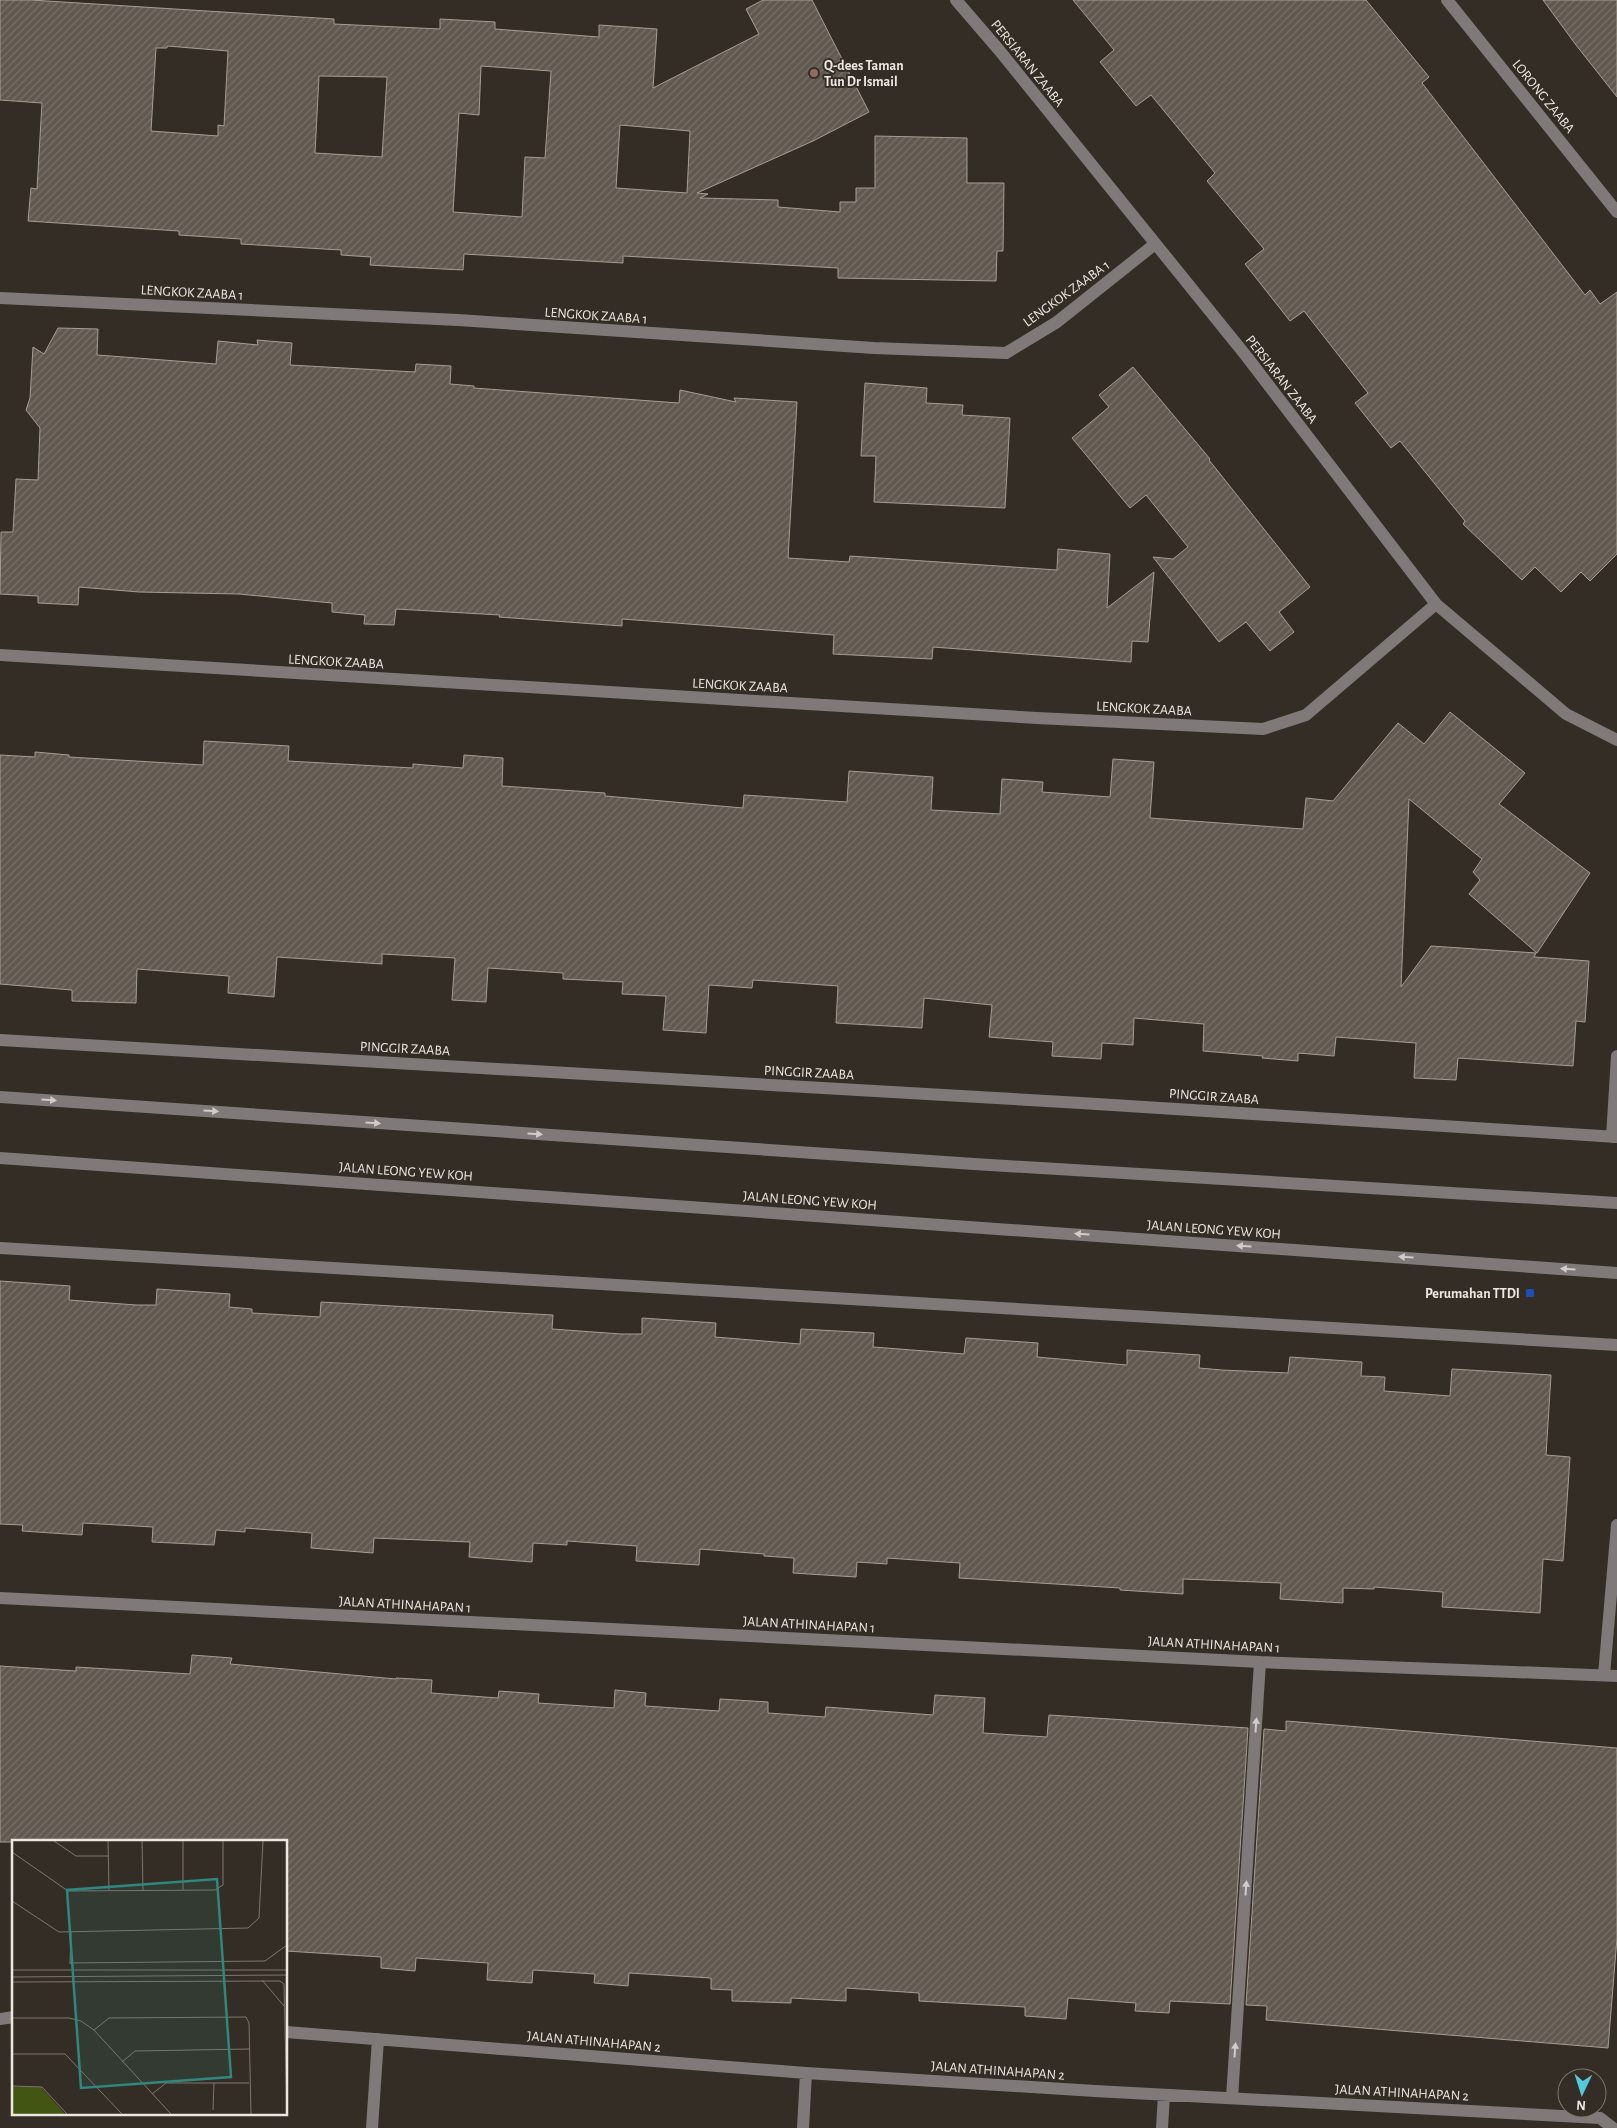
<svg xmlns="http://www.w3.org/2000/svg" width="1617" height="2128" viewBox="0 0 1617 2128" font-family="'Alegreya Sans',sans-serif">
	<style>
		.building { fill: url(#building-hatch); stroke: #a79e93; fill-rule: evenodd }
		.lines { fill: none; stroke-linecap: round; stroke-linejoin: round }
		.minor { stroke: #7f797a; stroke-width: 12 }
		.oneway { fill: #d1ccc7 }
		.education-dot { fill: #8d6e63; stroke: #342d25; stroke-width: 2 }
		.transit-dot { fill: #1a4fb4; stroke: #342d25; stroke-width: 2 }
		.labels { text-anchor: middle; stroke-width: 4; stroke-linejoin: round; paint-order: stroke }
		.street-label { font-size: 14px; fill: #ece7e1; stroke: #342d25 }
		.poi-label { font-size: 14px; font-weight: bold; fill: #ece7e1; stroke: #342d25; text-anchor: start }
		.inset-road { fill: none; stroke: #7e7770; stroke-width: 1 }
		.view { fill: #30877f; fill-opacity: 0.15; stroke: #30877f; stroke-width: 2.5 }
		.inset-edge { fill: none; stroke: #ece7e1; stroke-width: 2.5 }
	</style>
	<defs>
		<pattern id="building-hatch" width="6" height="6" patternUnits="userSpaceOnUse" patternTransform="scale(1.25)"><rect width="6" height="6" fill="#615950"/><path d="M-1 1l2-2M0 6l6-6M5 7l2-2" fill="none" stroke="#787169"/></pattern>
	</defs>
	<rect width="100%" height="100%" fill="#342d25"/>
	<path class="building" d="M 0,0 L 31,0 L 334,19 L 334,24 L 440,29 L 440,19 L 495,22 L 495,29 L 599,37 L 599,25 L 657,29 L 653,88 L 759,34 L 746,9 L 763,0 L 812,0 L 869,112 L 813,141 L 697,193 L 708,194 L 700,198 L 778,200 L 778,207 L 840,212 L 840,202 L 856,202 L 856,188 L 875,188 L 875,136 L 967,138 L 967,183 L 1004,183 L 1003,251 L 997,251 L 996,281 L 838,278 L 838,268 L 623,256 L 623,263 L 464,254 L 463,270 L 403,267 L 370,265 L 371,257 L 341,255 L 341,250 L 241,244 L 241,239 L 179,235 L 179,231 L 28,221 L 31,188 L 37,189 L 42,103 L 0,100 ZM 167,46 L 228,51 L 224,126 L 218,125 L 218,136 L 151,131 L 156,48 L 167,48 ZM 481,66 L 551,71 L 545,158 L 525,157 L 522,217 L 453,212 L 459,113 L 479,115 ZM 319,76 L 387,77 L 382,157 L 315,153 ZM 620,125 L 690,131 L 687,193 L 616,188 Z
		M 1073,0 L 1366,0 L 1429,77 L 1422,83 L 1585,295 L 1590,290 L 1600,304 L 1617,292 L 1617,554 L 1590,581 L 1581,572 L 1561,592 L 1535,567 L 1522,580 L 1463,524 L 1465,521 L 1400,441 L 1391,448 L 1355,403 L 1368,393 L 1304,311 L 1290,321 L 1245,264 L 1264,249 L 1207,181 L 1215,173 L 1151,95 L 1136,106 L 1100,62 L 1114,50 Z
		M 1543,0 L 1617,0 L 1617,97 L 1576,45 Z
		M 58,328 L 98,329 L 97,355 L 216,364 L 218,341 L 258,345 L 257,340 L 292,343 L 290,365 L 415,372 L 416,364 L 451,366 L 450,384 L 474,386 L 474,388 L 679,403 L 680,390 L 736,402 L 734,398 L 797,402 L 788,558 L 849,562 L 850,556 L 1057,570 L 1058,549 L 1110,554 L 1107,608 L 1154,572 L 1148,642 L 1132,641 L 1131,662 L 933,647 L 932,659 L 833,654 L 834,635 L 622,619 L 622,626 L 499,617 L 500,615 L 396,609 L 394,625 L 364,624 L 365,615 L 332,612 L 332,603 L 239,594 L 139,592 L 79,587 L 78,605 L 38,603 L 38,596 L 0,594 L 1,532 L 13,532 L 16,479 L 38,480 L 40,428 L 26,410 L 30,398 L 33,347 L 44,354 Z
		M 1133,367 L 1210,459 L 1209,460 L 1310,587 L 1279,612 L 1294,632 L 1270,651 L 1246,622 L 1219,642 L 1153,557 L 1173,559 L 1188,547 L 1146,495 L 1130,508 L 1072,438 L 1109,407 L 1099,395 Z
		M 865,383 L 927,388 L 926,403 L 963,405 L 962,415 L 1010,418 L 1005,508 L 874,502 L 876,456 L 861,456 Z
		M 1450,712 L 1525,773 L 1499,804 L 1590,873 L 1537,953 L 1469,894 L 1480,880 L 1473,872 L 1482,859 L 1409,799 L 1401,987 L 1431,946 L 1536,953 L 1534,957 L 1589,961 L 1585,1022 L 1576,1021 L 1573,1066 L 1458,1058 L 1456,1080 L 1414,1078 L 1416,1043 L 1336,1037 L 1334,1056 L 1298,1053 L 1298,1061 L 1262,1058 L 1263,1056 L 1203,1051 L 1204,1024 L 1134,1018 L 1133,1045 L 1102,1043 L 1101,1059 L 1052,1056 L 1053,1042 L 989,1037 L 992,1005 L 924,998 L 922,1028 L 836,1023 L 838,986 L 753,980 L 752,988 L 709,985 L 706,1033 L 663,1030 L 666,996 L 622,994 L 623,982 L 563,979 L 563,973 L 488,968 L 486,1002 L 452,1000 L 455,958 L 382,954 L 382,964 L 277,957 L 274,997 L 228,993 L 229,976 L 137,969 L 136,1003 L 72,1001 L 72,990 L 0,984 L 0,755 L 35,757 L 35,752 L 69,755 L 69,757 L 203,765 L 204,741 L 289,746 L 288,761 L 413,768 L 413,764 L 463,768 L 464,755 L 503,758 L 502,786 L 605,793 L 605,796 L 743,808 L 744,795 L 847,802 L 849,771 L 933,777 L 931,810 L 1000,814 L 1002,779 L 1043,782 L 1042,792 L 1110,797 L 1113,759 L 1154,762 L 1150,818 L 1303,829 L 1306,798 L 1333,801 L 1398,723 L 1424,744 Z
		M 0,1281 L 70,1286 L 69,1300 L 136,1305 L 156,1305 L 157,1289 L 230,1294 L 229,1307 L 252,1309 L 252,1313 L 320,1317 L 321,1302 L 553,1315 L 552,1329 L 621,1334 L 642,1334 L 642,1318 L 716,1323 L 715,1337 L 800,1344 L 801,1329 L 874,1333 L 873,1347 L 964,1354 L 966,1338 L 1038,1343 L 1037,1357 L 1127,1365 L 1127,1350 L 1200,1355 L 1199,1368 L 1222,1370 L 1288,1373 L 1290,1357 L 1362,1362 L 1361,1376 L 1385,1377 L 1384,1391 L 1450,1396 L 1452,1369 L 1551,1375 L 1546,1455 L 1570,1457 L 1563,1561 L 1543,1559 L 1540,1613 L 1442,1607 L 1443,1592 L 1374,1587 L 1374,1589 L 1343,1588 L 1343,1603 L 1280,1599 L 1281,1583 L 1183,1579 L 1183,1594 L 1120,1590 L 1120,1588 L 959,1578 L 960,1563 L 887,1558 L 887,1564 L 857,1562 L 856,1577 L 793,1573 L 794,1558 L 764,1556 L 764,1554 L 700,1549 L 699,1565 L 636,1561 L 637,1546 L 567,1541 L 567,1545 L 533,1543 L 532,1562 L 469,1557 L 470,1542 L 374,1538 L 373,1553 L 311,1548 L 312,1533 L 245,1528 L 245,1532 L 216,1530 L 214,1545 L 152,1542 L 153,1527 L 83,1523 L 82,1535 L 22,1531 L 23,1525 L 0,1524 Z
		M 192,1655 L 232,1658 L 230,1664 L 396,1679 L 396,1678 L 432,1680 L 431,1693 L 498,1698 L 499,1691 L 539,1694 L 538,1703 L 614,1708 L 615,1690 L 646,1693 L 645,1706 L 719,1711 L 720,1699 L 768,1702 L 768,1713 L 825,1717 L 826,1707 L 933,1715 L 935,1695 L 985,1698 L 983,1733 L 1047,1737 L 1049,1715 L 1248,1728 L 1230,2004 L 1170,2001 L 1169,2013 L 1135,2011 L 1136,2003 L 1068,1998 L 1066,2019 L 1025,2016 L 1025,2007 L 919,2001 L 919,1993 L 846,1988 L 846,2001 L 791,1998 L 791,2003 L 732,2001 L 732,1990 L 711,1989 L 711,1978 L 629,1973 L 628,1986 L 594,1983 L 595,1974 L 533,1970 L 532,1983 L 487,1980 L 488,1963 L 416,1958 L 415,1971 L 381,1968 L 381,1957 L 286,1951 L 286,1842 L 0,1842 L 0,1666 L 76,1671 L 76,1667 L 190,1674 Z
		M 1286,1721 L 1617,1748 L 1617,1938 L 1608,2048 L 1266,2020 L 1267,2006 L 1246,2005 L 1264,1729 L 1286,1731 Z"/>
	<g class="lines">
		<path class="minor" d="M 956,0 L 999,50 L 1247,357 L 1436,604 L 1566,714 L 1617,740
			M 1447,0 L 1617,212
			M 0,298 L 458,320 L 874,348 L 1006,353 L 1057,322 L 1155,244
			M 0,655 L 1037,718 L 1263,729 L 1306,715 L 1436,604
			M 0,1040 L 1081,1103 L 1617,1137
			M 0,1097 L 974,1164 L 1617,1203
			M 1612,1137 L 1617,1056
			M 0,1158 L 1617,1273
			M 0,1248 L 1617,1345
			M 0,1598 L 1260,1662 L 1617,1676
			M 1604,1675 L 1617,1525
			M 0,2019 L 14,2017
			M 286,2032 L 806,2073 L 1095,2091 L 1600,2118 L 1613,2128
			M 1232,2098 L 1260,1662
			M 372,2128 L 378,2039
			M 803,2128 L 806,2073
			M 1162,2128 L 1164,2095"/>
	</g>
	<defs><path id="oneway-solid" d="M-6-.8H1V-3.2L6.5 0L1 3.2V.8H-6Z" transform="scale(1.25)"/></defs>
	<g class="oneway">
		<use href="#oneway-solid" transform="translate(49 1100) rotate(4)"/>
		<use href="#oneway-solid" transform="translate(211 1111) rotate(4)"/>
		<use href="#oneway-solid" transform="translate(373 1123) rotate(4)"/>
		<use href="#oneway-solid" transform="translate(535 1134) rotate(4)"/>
		<use href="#oneway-solid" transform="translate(1082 1234) rotate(-176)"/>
		<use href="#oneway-solid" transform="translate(1244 1246) rotate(-176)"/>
		<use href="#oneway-solid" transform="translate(1406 1257) rotate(-176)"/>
		<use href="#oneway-solid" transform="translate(1568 1269) rotate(-176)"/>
		<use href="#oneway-solid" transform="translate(1256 1725) rotate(-86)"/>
		<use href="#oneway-solid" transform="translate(1246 1888) rotate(-86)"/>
		<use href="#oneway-solid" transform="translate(1235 2050) rotate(-86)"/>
	</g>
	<circle class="education-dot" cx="814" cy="73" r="5"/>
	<rect class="transit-dot" x="1525" y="1288" width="10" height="10" rx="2.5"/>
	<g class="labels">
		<g class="street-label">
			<text transform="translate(1028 63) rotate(51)" y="5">PERSIARAN ZAABA</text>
			<text transform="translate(1544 96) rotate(51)" y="5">LORONG ZAABA</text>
			<text transform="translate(192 292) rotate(3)" y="5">LENGKOK ZAABA 1</text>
			<text transform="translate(1066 293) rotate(-36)" y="5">LENGKOK ZAABA 1</text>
			<text transform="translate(596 315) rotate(4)" y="5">LENGKOK ZAABA 1</text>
			<text transform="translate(1282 379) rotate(52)" y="5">PERSIARAN ZAABA</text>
			<text transform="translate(336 661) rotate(3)" y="5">LENGKOK ZAABA</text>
			<text transform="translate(740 685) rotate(3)" y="5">LENGKOK ZAABA</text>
			<text transform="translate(1144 708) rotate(3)" y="5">LENGKOK ZAABA</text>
			<text transform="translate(405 1048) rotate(3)" y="5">PINGGIR ZAABA</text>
			<text transform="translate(809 1072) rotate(3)" y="5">PINGGIR ZAABA</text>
			<text transform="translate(1214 1096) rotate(4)" y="5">PINGGIR ZAABA</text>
			<text transform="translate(406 1171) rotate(4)" y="5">JALAN LEONG YEW KOH</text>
			<text transform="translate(810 1200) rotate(4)" y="5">JALAN LEONG YEW KOH</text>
			<text transform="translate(1214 1229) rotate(4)" y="5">JALAN LEONG YEW KOH</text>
			<text transform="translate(405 1604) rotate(3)" y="5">JALAN ATHINAHAPAN 1</text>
			<text transform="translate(809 1624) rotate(3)" y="5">JALAN ATHINAHAPAN 1</text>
			<text transform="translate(1214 1644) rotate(3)" y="5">JALAN ATHINAHAPAN 1</text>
			<text transform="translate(594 2041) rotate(5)" y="5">JALAN ATHINAHAPAN 2</text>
			<text transform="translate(998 2070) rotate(4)" y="5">JALAN ATHINAHAPAN 2</text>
			<text transform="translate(1402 2092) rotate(3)" y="5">JALAN ATHINAHAPAN 2</text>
		</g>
		<g class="poi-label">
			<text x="824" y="70">Q-dees Taman<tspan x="824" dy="16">Tun Dr Ismail</tspan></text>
			<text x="1520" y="1298" text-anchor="end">Perumahan TTDI</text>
		</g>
	</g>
	<g transform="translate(12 1840)">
		<rect width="275" height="275" fill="#342d25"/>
		<path d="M 0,247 L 29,247 L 53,274 L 0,274 Z" fill="#425512"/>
		<path class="inset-road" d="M 42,1 L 64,16 L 97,16M 96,1 L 97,50M 130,1 L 131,50M 171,1 L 171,50M 0,12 L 56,51 L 203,50 L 211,45 L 211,1M 0,61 L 47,92 L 236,88 L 247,78 L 251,1M 58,123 L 253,121 L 275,105M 58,124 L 59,92M 0,130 L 275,130M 0,137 L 275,135M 250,140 L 272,166M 0,142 L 268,141 L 272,144 L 275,274M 0,178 L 57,178 L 69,181 L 82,190 L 159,274M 82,190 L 97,178 L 234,177 L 237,183 L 239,274M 0,214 L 53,214 L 110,274M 110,222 L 123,211 L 237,209M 0,246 L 30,247 L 55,274M 140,254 L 154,243 L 237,243M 201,270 L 202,243"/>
		<path class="view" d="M 205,39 L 219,237 L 69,248 L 55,50 Z"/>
		<rect width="275" height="275" class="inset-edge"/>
	</g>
	<g transform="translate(1582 2093) rotate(184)"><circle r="24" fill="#342d25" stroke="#7e7770"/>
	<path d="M0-4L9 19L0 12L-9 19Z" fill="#53cadc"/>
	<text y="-8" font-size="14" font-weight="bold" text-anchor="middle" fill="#ece7e1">N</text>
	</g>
</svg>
